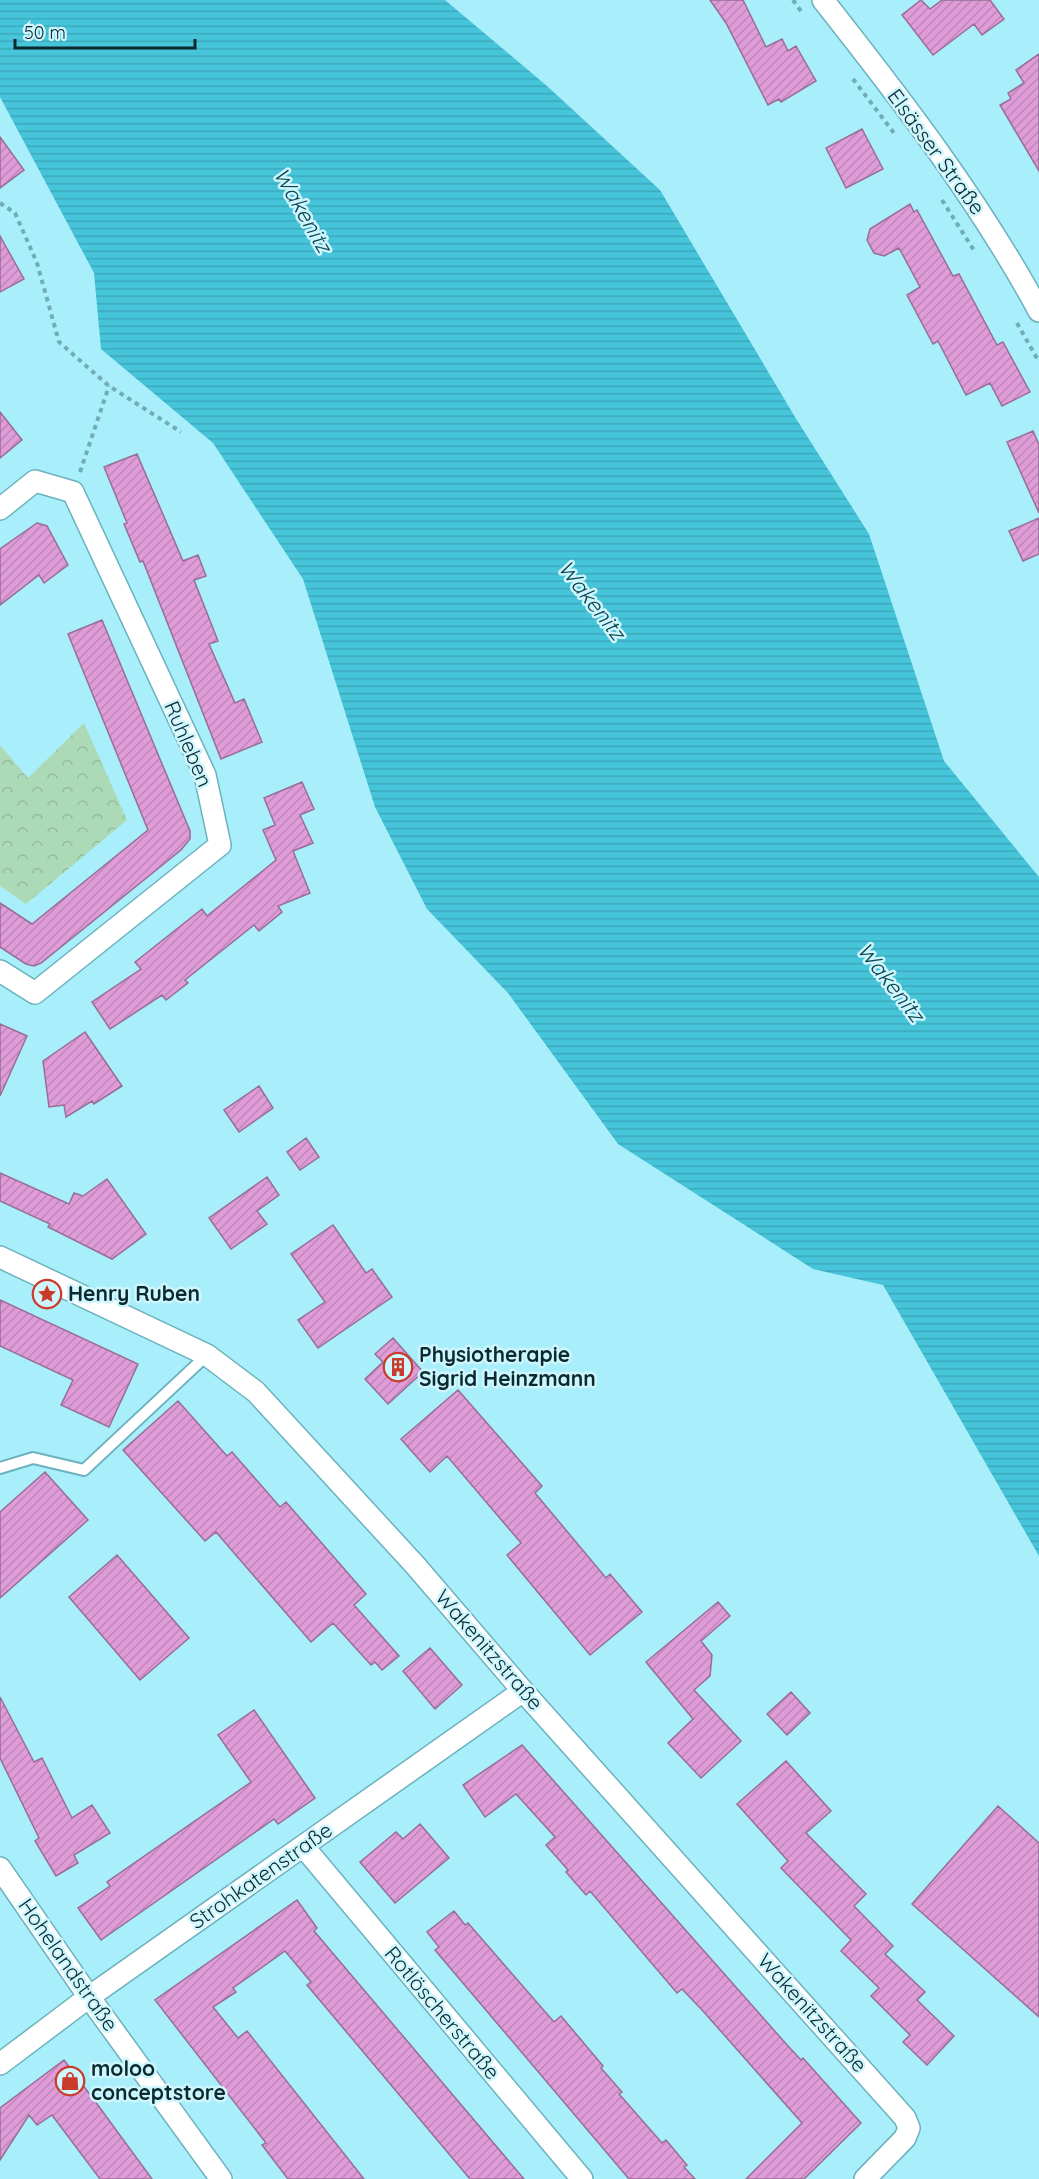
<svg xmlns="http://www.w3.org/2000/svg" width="1039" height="2179" viewBox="0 0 1039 2179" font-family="Quicksand,sans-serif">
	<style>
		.park { fill: url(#park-crowns) }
		.water { fill: url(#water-rules) }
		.building { fill: url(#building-hatch); stroke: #976f93; stroke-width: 1.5 }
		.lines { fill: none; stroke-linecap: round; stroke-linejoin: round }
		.service-casing { stroke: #6cb1be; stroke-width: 14 }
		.minor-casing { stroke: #6cb1be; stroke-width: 24 }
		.path { stroke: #73abb5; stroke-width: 4; stroke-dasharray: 4.5 4.5; stroke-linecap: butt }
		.service { stroke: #fff; stroke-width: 10 }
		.minor { stroke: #fff; stroke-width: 21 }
		.labels { text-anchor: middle; stroke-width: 5; stroke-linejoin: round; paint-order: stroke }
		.street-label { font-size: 21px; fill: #0b292e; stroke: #cef6fe }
		.poi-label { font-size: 21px; font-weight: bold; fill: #0b292e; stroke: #cef6fe; text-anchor: start }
		.water-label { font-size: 22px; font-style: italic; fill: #0e464f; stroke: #cef6fe }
	</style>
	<defs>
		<pattern id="park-crowns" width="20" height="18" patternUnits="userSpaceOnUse" patternTransform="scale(1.5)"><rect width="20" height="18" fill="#addab6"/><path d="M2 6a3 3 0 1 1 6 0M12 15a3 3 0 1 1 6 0" fill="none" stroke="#94bb9d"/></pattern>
		<pattern id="water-rules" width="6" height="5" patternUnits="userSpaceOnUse" patternTransform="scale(1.5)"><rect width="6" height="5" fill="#46c4d9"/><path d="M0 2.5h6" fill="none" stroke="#3ca8bb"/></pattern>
		<pattern id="building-hatch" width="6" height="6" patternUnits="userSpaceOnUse" patternTransform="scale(1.5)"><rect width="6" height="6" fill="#df9cd8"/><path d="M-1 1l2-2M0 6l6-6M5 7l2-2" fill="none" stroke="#be86ba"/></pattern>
	</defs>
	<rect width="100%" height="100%" fill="#a8eefb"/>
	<path class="park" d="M 84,723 L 127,820 L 26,904 L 0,886 L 0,745 L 28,778 Z"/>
	<path class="water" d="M 0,0 L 445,0 L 547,86 L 660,190 L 795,417 L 869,534 L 944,761 L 1039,877 L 1039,1556 L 883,1285 L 813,1269 L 618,1144 L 508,993 L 427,909 L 375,807 L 303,579 L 213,443 L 101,349 L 94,273 L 0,97 Z"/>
	<path class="building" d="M 710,0 L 743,0 L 766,47 L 782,39 L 788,51 L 796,46 L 816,81 L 781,102 L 779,99 L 768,105 L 726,23 Z
		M 921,0 L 930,9 L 942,0 L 990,0 L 1004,19 L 982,35 L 974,24 L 933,55 L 902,15 Z
		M 1039,54 L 1039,171 L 1000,105 L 1011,99 L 1008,93 L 1024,83 L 1016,70 Z
		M 862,129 L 883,169 L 846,188 L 826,148 Z
		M 0,137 L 24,170 L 0,188 Z
		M 910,204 L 914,212 L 917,210 L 953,276 L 959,274 L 997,345 L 1003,342 L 1030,392 L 1002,406 L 990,383 L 966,395 L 938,341 L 933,344 L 907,295 L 920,287 L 899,248 L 884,256 L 874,253 L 867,240 L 870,229 Z
		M 0,236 L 24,279 L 0,292 Z
		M 0,412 L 22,440 L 0,458 Z
		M 1033,431 L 1039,445 L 1039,513 L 1007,442 Z
		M 137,454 L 183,561 L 198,555 L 206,576 L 194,580 L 218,641 L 209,644 L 235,703 L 244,699 L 262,742 L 221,759 L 143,561 L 140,562 L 124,524 L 127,523 L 104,467 Z
		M 1039,518 L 1039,554 L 1023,561 L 1009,531 Z
		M 37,523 L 47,526 L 68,565 L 44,583 L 39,575 L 0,605 L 0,549 Z
		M 102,620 L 190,831 L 190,839 L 181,850 L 41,963 L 34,966 L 26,964 L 0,947 L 0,903 L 32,924 L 148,830 L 68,634 Z
		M 302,782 L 314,809 L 300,815 L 313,843 L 293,851 L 310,893 L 278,906 L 282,912 L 259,931 L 254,925 L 185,980 L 188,983 L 166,1000 L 162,995 L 110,1029 L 92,1002 L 141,969 L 135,962 L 202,909 L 207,916 L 276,860 L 263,830 L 275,825 L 264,798 Z
		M 0,1024 L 27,1036 L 0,1096 Z
		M 85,1032 L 122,1086 L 94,1104 L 92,1101 L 66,1117 L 64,1105 L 49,1107 L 43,1061 Z
		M 259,1086 L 273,1108 L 239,1132 L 224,1110 Z
		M 306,1138 L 319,1157 L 300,1170 L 287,1152 Z
		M 0,1173 L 69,1204 L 74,1193 L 83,1196 L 107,1179 L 146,1234 L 112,1259 L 48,1227 L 50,1224 L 0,1201 Z
		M 267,1177 L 279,1195 L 257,1211 L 267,1224 L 231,1249 L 209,1218 Z
		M 333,1225 L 366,1273 L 372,1269 L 392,1297 L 318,1348 L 298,1320 L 325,1302 L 291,1254 Z
		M 0,1300 L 138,1364 L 109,1427 L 61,1405 L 73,1380 L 0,1346 Z
		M 393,1338 L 423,1372 L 388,1404 L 365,1379 L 383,1362 L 375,1354 Z
		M 458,1390 L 542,1486 L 535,1493 L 606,1578 L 610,1574 L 642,1612 L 590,1655 L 507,1555 L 521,1543 L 447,1456 L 430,1472 L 401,1439 Z
		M 178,1401 L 227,1456 L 232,1452 L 280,1507 L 286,1502 L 366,1594 L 354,1605 L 399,1656 L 382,1670 L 375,1662 L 371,1665 L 333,1623 L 311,1642 L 216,1532 L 205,1541 L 123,1450 Z
		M 45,1472 L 88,1520 L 0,1598 L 0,1512 Z
		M 117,1555 L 189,1638 L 140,1680 L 69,1597 Z
		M 718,1602 L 730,1616 L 701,1641 L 712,1655 L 710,1676 L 694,1690 L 741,1741 L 701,1778 L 668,1743 L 693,1719 L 646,1662 Z
		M 430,1648 L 462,1685 L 435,1709 L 403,1671 Z
		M 791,1692 L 810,1713 L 787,1735 L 767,1714 Z
		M 0,1697 L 34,1762 L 42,1758 L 72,1818 L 92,1805 L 110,1833 L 74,1855 L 78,1863 L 56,1876 L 35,1841 L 39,1838 L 0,1758 Z
		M 254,1710 L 315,1798 L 278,1824 L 274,1819 L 101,1940 L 78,1908 L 110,1886 L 107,1882 L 251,1782 L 218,1735 Z
		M 522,1745 L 788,2046 L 801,2060 L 803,2058 L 861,2123 L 804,2179 L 746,2179 L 802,2123 L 703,2011 L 682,1989 L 677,1993 L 590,1891 L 586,1895 L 566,1872 L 568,1870 L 546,1845 L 555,1837 L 516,1794 L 485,1817 L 463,1785 Z
		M 786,1761 L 831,1811 L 806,1833 L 866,1894 L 854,1906 L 893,1946 L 885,1954 L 925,1992 L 917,2000 L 954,2036 L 927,2065 L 903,2042 L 910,2035 L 871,1996 L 879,1988 L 841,1951 L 851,1940 L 781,1868 L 788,1861 L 737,1804 Z
		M 998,1806 L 1039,1843 L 1039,2017 L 912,1904 Z
		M 420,1824 L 449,1858 L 395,1903 L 360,1862 L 396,1832 L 403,1839 Z
		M 297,1900 L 317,1928 L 314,1931 L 524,2179 L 470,2179 L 307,1985 L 311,1982 L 285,1951 L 233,1988 L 236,1992 L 213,2007 L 238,2038 L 247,2031 L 364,2179 L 288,2179 L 262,2145 L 266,2143 L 155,2000 Z
		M 454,1911 L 465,1925 L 468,1923 L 554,2022 L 561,2016 L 603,2066 L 601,2068 L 622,2092 L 619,2094 L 662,2143 L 666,2140 L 687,2165 L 684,2167 L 695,2179 L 629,2179 L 435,1950 L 439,1947 L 427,1932 Z
		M 64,2060 L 100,2108 L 152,2179 L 100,2179 L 52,2115 L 37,2125 L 29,2115 L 0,2160 L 0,2108 Z"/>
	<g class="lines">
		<g class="service-casing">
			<path id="service" d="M 0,1468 L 33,1458 L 84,1470 L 207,1355"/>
		</g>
		<g class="minor-casing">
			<path id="minor" d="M 823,0 C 901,99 979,200 1039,311
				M 0,509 L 35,481 L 73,492 L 205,775 L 220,845 L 35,993 L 0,971
				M 0,1257 L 207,1355 L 256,1392 L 415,1565 L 523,1691 L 905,2118 L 909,2128 L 905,2138 L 865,2179
				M 303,1846 L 582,2179
				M 0,1868 L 89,1997 L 221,2179
				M 0,2064 L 89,1997 L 523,1691"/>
		</g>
		<path class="path" d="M 793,0 L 803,14
			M 853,79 L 894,133
			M 942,200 L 975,252
			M 0,203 L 15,213 L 37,263 L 59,342 L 109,386 L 181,432
			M 1017,323 L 1039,362
			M 80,472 L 109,386"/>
		<use href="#service" class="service"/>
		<use href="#minor" class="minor"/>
	</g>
	<defs>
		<g id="sight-ring" transform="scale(1.5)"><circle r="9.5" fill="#cef6fe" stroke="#c93c2b" stroke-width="1.5"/><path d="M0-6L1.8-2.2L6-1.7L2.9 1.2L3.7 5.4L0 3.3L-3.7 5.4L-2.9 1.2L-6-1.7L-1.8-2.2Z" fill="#c93c2b"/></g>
		<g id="building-ring" transform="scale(1.5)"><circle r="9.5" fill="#cef6fe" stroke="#c93c2b" stroke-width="1.5"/><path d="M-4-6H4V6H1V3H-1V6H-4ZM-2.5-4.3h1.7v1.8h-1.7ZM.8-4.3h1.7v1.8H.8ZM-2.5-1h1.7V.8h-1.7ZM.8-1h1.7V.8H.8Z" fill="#c93c2b"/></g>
		<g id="shop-ring" transform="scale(1.5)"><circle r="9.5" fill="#cef6fe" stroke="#c93c2b" stroke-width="1.5"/><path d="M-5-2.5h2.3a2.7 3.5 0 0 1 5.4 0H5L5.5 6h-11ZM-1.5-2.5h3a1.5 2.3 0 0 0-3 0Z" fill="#c93c2b"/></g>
	</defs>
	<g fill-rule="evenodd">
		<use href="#sight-ring" x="47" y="1294"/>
		<use href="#building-ring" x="398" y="1367"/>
		<use href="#shop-ring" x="70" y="2081"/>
	</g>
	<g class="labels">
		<g class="street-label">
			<text transform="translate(936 152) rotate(54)" y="7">Elsässer Straße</text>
			<text transform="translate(188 744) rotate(67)" y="7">Ruhleben</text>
			<text transform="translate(489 1650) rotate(49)" y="7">Wakenitzstraße</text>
			<text transform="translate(261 1876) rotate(-35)" y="7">Strohkatenstraße</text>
			<text transform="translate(68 1965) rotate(55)" y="7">Hohelandstraße</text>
			<text transform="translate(442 2013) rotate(50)" y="7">Rotlöscherstraße</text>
			<text transform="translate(812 2013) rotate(48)" y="7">Wakenitzstraße</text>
		</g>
		<g class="poi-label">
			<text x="68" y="1301">Henry Ruben</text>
			<text x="419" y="1362">Physiotherapie<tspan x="419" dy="24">Sigrid Heinzmann</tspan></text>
			<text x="91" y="2076">moloo<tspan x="91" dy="24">conceptstore</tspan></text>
		</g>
		<g class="water-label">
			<text transform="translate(303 210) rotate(60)" y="8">Wakenitz</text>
			<text transform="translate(592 600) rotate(52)" y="8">Wakenitz</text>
			<text transform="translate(891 982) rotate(52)" y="8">Wakenitz</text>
		</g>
	</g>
	<path d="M15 39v9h180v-9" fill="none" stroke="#0b292e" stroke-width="3"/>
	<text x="24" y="39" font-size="18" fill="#0b292e" stroke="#cef6fe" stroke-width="4.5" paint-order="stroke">50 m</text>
</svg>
